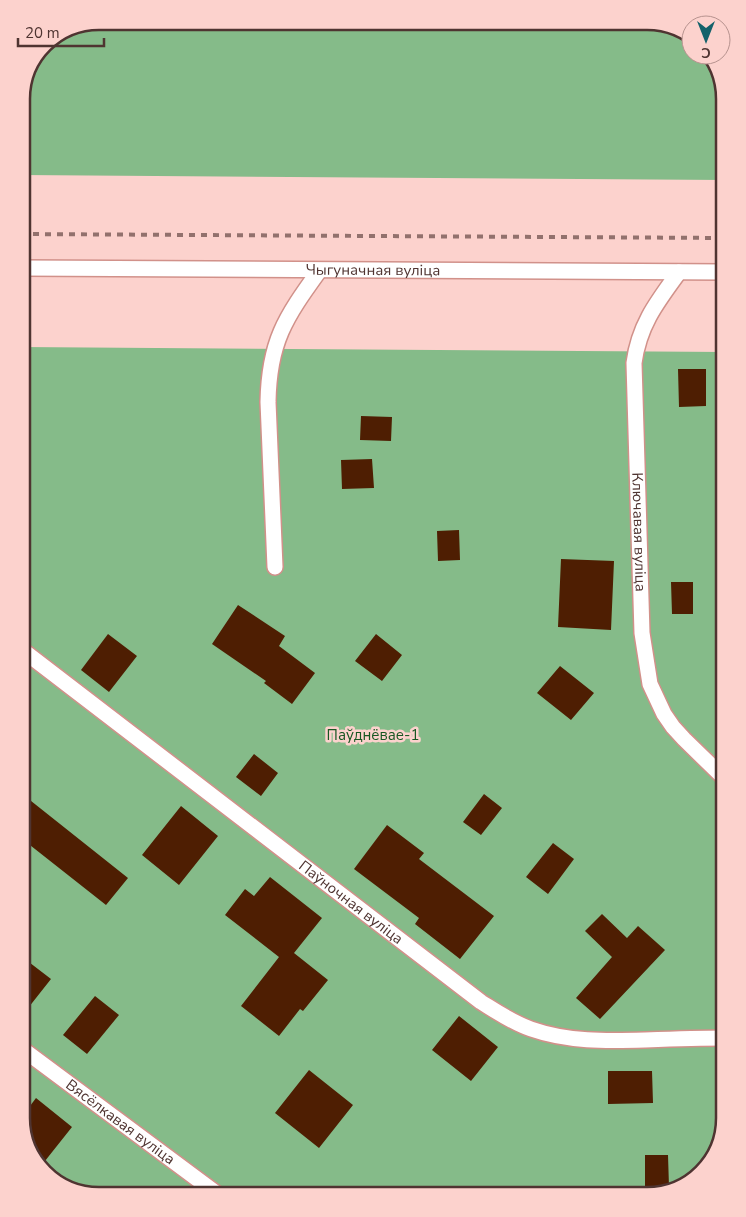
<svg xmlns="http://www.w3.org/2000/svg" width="746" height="1217" viewBox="0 0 746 1217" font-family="'Nunito Sans',sans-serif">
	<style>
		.green { fill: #85bb89 }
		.building { fill: #4e1e02 }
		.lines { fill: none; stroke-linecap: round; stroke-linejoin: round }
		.service-casing { stroke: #d1918a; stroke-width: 18 }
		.service { stroke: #fff; stroke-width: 15 }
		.rail { stroke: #92716d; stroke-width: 4; stroke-dasharray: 6 6; stroke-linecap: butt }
		.labels { text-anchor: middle; stroke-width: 5; stroke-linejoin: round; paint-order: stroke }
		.street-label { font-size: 15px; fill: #4f3431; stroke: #fcd2cd }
		.park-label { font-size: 15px; fill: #175722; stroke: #fcd2cd }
		.rim { fill: none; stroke: #4f3431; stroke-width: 2.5 }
	</style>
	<rect width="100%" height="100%" fill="#fcd2cd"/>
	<path class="green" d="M 99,21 L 653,21 L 690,34 L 691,55 L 709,55 L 717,64 L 725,99 L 725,180 L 21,175 L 21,94 L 44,44 Z
		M 21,347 L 725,352 L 725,1119 L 714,1157 L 682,1188 L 647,1196 L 94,1196 L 56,1183 L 29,1153 L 21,1118 Z"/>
	<path class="building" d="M 678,369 L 706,369 L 706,406 L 679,407 Z
		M 361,416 L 392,417 L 391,441 L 360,440 Z
		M 372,459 L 374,488 L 342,489 L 341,460 Z
		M 459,530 L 460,560 L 438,561 L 437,531 Z
		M 561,559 L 614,561 L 611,630 L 558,627 Z
		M 671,582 L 693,582 L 693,614 L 672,614 Z
		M 238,605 L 285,636 L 279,646 L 315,673 L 292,704 L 264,683 L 266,681 L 212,644 Z
		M 108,634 L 137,656 L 109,692 L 81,670 Z
		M 376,634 L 402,655 L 382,681 L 355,661 Z
		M 560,666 L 594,693 L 571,720 L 537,693 Z
		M 254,754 L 278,773 L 261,796 L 236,777 Z
		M 21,793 L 128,878 L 106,905 L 21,838 Z
		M 484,794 L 502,808 L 481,835 L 463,822 Z
		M 181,806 L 218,836 L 179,885 L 142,855 Z
		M 387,825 L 424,853 L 419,859 L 494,916 L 460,959 L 415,924 L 419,918 L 354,869 Z
		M 553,843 L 574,859 L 548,894 L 526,877 Z
		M 270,877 L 322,918 L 294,953 L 328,980 L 303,1011 L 300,1009 L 279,1036 L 241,1006 L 279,957 L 225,915 L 245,889 L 254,896 Z
		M 602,914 L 627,938 L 638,926 L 665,950 L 600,1019 L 576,998 L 612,957 L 585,931 Z
		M 21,956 L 51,979 L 21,1017 Z
		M 95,996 L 119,1015 L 87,1054 L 63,1035 Z
		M 459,1016 L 498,1047 L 471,1081 L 432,1050 Z
		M 309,1070 L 353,1105 L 319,1148 L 275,1113 Z
		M 608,1071 L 652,1071 L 653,1103 L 608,1104 Z
		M 36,1098 L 72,1127 L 41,1166 L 29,1153 L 21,1118 Z
		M 645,1155 L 668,1155 L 669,1187 L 645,1187 Z"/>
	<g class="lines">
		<g class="service-casing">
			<g id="service">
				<path id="s1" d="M 21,268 L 725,272"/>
				<path id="s2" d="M 679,272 C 657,302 639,325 634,363 L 642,633 L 650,684 L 664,714 L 673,727 L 684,739 L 725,779"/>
				<path d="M 275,567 L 268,402 C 269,342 285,318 319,271"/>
				<path id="s3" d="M 21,649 L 481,1002 C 497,1012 513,1023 531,1029 C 568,1042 606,1041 645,1040 C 671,1039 698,1038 725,1038"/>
				<path id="s4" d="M 21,1048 L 220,1196"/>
			</g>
		</g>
		<use href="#service" class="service"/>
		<path class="rail" d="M 21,234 L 725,238"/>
	</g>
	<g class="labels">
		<g class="street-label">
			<text dy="5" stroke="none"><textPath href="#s1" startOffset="352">Чыгуначная вуліца</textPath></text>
			<text dy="5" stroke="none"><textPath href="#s2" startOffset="272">Ключавая вуліца</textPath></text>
			<text dy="5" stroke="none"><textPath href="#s3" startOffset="416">Паўночная вуліца</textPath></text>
			<text dy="5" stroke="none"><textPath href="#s4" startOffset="124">Вясёлкавая вуліца</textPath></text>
		</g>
		<g class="park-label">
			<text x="373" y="740">Паўднёвае-1</text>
		</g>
	</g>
	<path d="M0 0H746V1217H0ZM99 30H647A69 69 0 0 1 716 99V1118A69 69 0 0 1 647 1187H99A69 69 0 0 1 30 1118V99A69 69 0 0 1 99 30Z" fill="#fcd2cd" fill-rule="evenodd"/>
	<path class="rim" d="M99 30H647A69 69 0 0 1 716 99V1118A69 69 0 0 1 647 1187H99A69 69 0 0 1 30 1118V99A69 69 0 0 1 99 30Z"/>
	<g transform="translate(706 40) rotate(180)"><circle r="24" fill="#fcd2cd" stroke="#b7938f"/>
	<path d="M0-4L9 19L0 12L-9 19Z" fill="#14626b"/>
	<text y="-8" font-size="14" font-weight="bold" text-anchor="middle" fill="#4f3431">С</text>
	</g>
	<path d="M18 38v8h86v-8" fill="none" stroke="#4f3431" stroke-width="2.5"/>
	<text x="25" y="38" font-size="15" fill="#4f3431" stroke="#fcd2cd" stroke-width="4" paint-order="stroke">20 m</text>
</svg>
